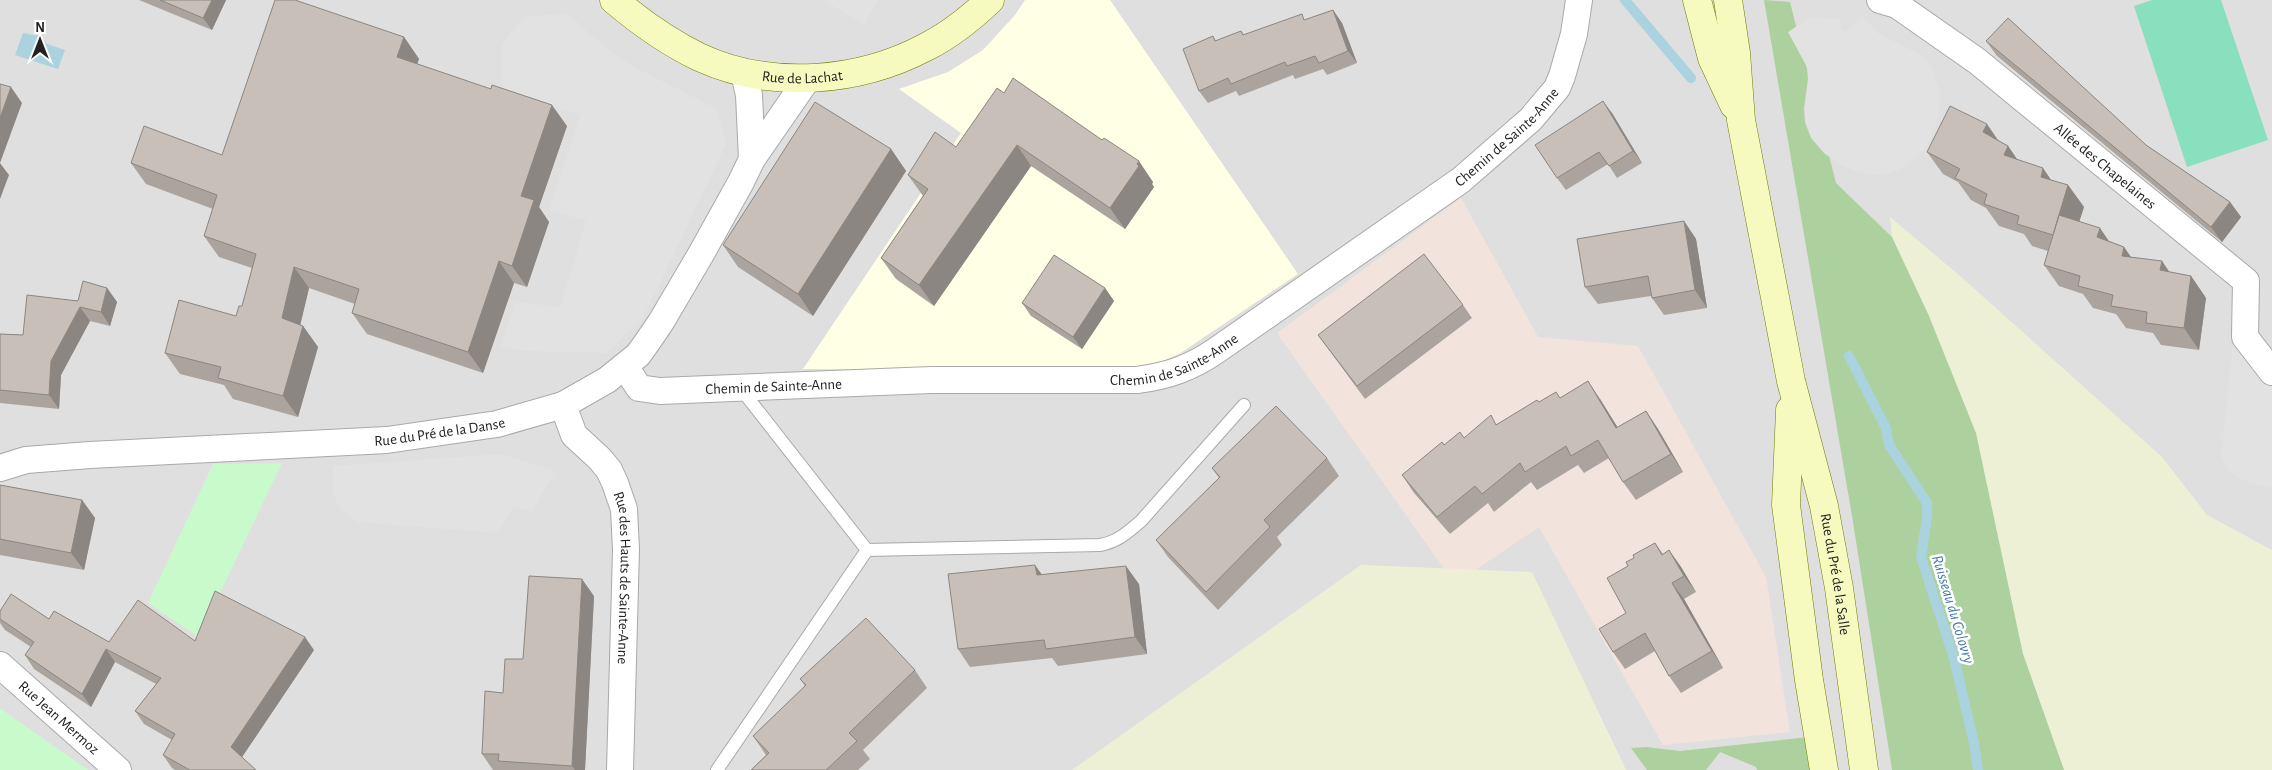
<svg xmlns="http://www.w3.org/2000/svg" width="2272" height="770" viewBox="0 0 2272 770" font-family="'Alegreya Sans',sans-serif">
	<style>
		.residential { fill: #e0dfdf }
		.education { fill: #ffffe5 }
		.military { fill: #f3e3dd }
		.farmland { fill: #eef0d5 }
		.forest { fill: #add19e }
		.park { fill: #c8facc }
		.pitch { fill: #88e0be }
		.parking { fill: #e2e2e2 }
		.water { fill: #aad3df }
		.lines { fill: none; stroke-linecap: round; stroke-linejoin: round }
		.stream { stroke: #aad3df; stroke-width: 10 }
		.service-casing { stroke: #a9a9a9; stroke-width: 14 }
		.minor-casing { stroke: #a9a9a9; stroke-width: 28 }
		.secondary-casing { stroke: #707d05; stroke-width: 29 }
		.service { stroke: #fff; stroke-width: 12 }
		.minor { stroke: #fff; stroke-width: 26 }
		.secondary { stroke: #f7fabf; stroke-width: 28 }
		.wall { fill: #aba49e }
		.shaded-wall { fill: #8b8681 }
		.building { fill: #c7bfb8; stroke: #8b8681 }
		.labels { text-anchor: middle; stroke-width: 5; stroke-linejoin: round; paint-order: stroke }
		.street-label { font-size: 15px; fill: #222; stroke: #fff }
		.water-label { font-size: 16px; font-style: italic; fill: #4a7aab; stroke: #fff }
	</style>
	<rect width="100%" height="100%" fill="#f2efe9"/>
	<path class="residential" d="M 0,0 L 2272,0 L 2272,770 L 0,770 Z"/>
	<path class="education" d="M 1025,0 L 1110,0 L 1298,274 L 1182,352 L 1152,367 L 1100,370 L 803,369 L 961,133 L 899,89 L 948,72 L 983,50 L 1015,15 Z"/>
	<path class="military" d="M 1461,198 L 1538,337 L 1638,346 L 1766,577 L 1790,732 L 1663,745 L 1539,527 L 1455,584 L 1277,333 Z"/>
	<path class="farmland" d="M 1890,217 L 1960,276 L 2162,457 L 2207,515 L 2272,550 L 2272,770 L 2064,770 L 2023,654 L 1929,316 L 1892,237 Z
		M 1361,565 L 1532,572 L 1626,770 L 1072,770 Z"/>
	<path class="forest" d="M 1764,0 L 1790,2 L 1836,183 L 1892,237 L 1929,316 L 1976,433 L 2023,654 L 2064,770 L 1892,770 L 1852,516 Z
		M 1809,737 L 1817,770 L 1757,770 L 1756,767 L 1720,752 L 1706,770 L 1647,770 L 1631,748 L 1646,747 L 1680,751 Z"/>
	<path class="park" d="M 282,463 L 199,637 L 148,603 L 213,464 Z
		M 0,709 L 1,709 L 88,770 L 0,770 Z"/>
	<path class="pitch" d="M 2152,0 L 2221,0 L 2268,140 L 2187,167 L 2134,6 Z"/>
	<path class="parking" d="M 823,0 L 878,0 L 864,25 Z
		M 568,13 L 595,39 L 632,66 L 717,109 L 726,145 L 643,318 L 607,353 L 528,351 L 500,347 L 516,302 L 560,307 L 586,221 L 549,210 L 580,115 L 502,89 L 502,45 L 523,17 Z
		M 1862,16 L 1877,33 L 1921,55 L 1931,67 L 1941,95 L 1937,125 L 1924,151 L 1900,169 L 1886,174 L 1874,175 L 1855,171 L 1839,164 L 1824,153 L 1811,138 L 1805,122 L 1804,109 L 1808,79 L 1807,67 L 1788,32 L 1809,18 L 1840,19 L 1841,29 L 1845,32 Z
		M 2234,332 L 2272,372 L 2272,488 L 2249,483 L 2238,477 L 2228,470 L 2221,459 Z
		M 501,454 L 555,471 L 533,510 L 513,508 L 498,533 L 358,522 L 343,511 L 336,501 L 333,489 L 333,466 Z"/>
	<path class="water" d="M 23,33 L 41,36 L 47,44 L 65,50 L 58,69 L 15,55 Z"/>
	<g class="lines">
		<path class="stream" d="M 1625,0 L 1691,78
			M 1849,356 L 1886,428 L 1889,445 L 1927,503 L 1927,517 L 1921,557 L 1954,658 L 1974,743 L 1978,770"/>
		<g class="service-casing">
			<path id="service" d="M 867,550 L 1100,545 C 1117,542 1127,533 1141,521 L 1244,405
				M 717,770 L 867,550 L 741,389"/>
		</g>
		<g class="minor-casing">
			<g id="minor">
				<path id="s1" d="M 1880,0 L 1897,5 L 1977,61 L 2246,281 L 2245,337 L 2272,372"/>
				<path d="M 744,73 L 749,95 L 752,159"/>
				<path id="s2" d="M 625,366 L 639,388 L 660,391 L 931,380 L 1137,380 C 1168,376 1191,368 1217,350 L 1461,180 L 1531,119 L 1557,88 L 1562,76 L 1574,34 L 1579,0"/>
				<path id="s3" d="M 563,405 L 574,435 L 600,459 L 609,470 L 615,483 L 624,509 L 626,550 L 620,770"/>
				<path id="s4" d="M 0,468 L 26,460 L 90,455 L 387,440 L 497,424 L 563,405 L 607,380 L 638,355 L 648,341 L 661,322 L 701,254 L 741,182 L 752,159 L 808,78"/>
				<path id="s5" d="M 0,665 L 118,770"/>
			</g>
		</g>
		<g class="secondary-casing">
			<g id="secondary">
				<path id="s6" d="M 614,0 C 640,22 668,42 699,57 C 770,90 858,83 926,47 C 950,35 971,18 990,0"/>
				<path d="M 1697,0 L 1712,58 L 1734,105"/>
				<path id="s7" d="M 1728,0 L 1736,53 L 1741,120 L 1791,381 L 1824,506 L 1839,588 L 1864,770"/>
				<path d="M 1790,410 L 1786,505 L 1809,680 L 1824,770"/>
			</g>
		</g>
		<use href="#service" class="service"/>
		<use href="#minor" class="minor"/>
		<use href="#secondary" class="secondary"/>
	</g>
	<path class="wall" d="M 139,0 L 226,0 L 212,30 Z
		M 1333,10 L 1342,23 L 1357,63 L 1327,75 L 1323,69 L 1295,79 L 1293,75 L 1239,96 L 1236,91 L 1208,103 L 1199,91 L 1213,36 L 1216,41 L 1241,31 L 1244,35 L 1306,20 Z
		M 404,37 L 419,59 L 417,64 L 567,126 L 539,207 L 549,222 L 534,266 L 527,287 L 514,283 L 483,373 L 367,334 L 352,313 L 355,304 L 309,288 L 300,325 L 303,326 L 318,347 L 298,417 L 233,399 L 224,385 L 180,374 L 165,353 L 236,316 L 242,306 L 252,268 L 219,257 L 204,236 L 213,209 L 146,184 L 131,163 L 222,155 Z
		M 1986,41 L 2146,145 L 2230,202 L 2241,217 L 2222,242 L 1997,56 Z
		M 1004,93 L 1153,182 L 1152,184 L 1154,187 L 1125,229 L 1031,166 L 934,306 L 896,279 L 881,258 L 923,196 L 908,175 L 956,147 Z
		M 1612,113 L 1642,163 L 1617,178 L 1608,164 L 1566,190 L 1557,178 Z
		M 1998,140 L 2008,146 L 2017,159 L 2051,180 L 2068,185 L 2084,207 L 2079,221 L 2109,241 L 2124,247 L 2131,257 L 2170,272 L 2191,276 L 2206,298 L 2199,350 L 2161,345 L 2153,333 L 2126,328 L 2116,314 L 2093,308 L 2083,294 L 2059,286 L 2044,265 L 2048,251 L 2032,246 L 2024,234 L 1999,226 L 1986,208 L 1971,200 L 1958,182 L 1943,174 L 1927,152 Z
		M 891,149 L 906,171 L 813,316 L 738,267 L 723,245 Z
		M 1684,221 L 1696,239 L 1707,308 L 1664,315 L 1652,298 L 1651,296 L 1598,304 L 1585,287 Z
		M 107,288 L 117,302 L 110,326 L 90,321 L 61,375 L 59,409 L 0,403 L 0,334 L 23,335 L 78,301 Z
		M 1105,288 L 1114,301 L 1082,349 L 1031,316 L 1022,303 Z
		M 1463,305 L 1472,318 L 1365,399 L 1318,335 Z
		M 1560,398 L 1600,399 L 1618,428 L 1646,411 L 1658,429 L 1683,472 L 1636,500 L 1623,482 L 1609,458 L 1584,473 L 1578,465 L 1537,490 L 1531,482 L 1494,512 L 1488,503 L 1450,534 L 1414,493 L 1402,475 L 1444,445 L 1464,438 L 1497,424 L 1539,402 Z
		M 1327,458 L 1339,476 L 1277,537 L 1282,545 L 1218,610 L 1168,557 L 1156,540 L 1219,478 L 1212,468 Z
		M 0,485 L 82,500 L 95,518 L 84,570 L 0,555 Z
		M 1655,543 L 1663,554 L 1669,550 L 1681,567 L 1696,592 L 1684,599 L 1723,668 L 1681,693 L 1669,676 L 1655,651 L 1625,669 L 1613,652 L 1626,613 L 1634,558 Z
		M 1042,575 L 1139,584 L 1147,654 L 1058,666 L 1052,658 L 970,667 L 958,649 Z
		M 594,596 L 585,770 L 493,770 L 482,754 L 503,693 L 523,659 Z
		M 0,611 L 49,619 L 109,642 L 195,641 L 314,650 L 242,757 L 256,770 L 175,770 L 172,768 L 163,755 L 172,740 L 144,724 L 135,711 L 156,684 L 115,662 L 91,707 L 34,669 L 25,655 L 31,647 L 5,630 L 0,623 Z
		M 915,670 L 927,688 L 863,750 L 870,759 L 858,770 L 751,770 L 766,755 L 753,736 L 805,686 L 800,679 Z"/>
	<path class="shaded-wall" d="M 212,0 L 226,0 L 212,30 L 203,18 Z
		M 1333,10 L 1342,23 L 1357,63 L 1348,51 Z
		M 404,37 L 419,59 L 412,78 L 397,57 Z
		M 11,87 L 22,103 L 0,163 L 9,175 L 0,199 L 0,118 Z
		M 1603,101 L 1612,113 L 1642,163 L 1633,151 Z
		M 552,105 L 567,126 L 539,207 L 549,222 L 527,287 L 512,266 L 521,196 Z
		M 1987,124 L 2002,146 L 1983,132 Z
		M 1017,145 L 1031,166 L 934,306 L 919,285 Z
		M 2008,146 L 2023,168 L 2004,155 Z
		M 891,149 L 906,171 L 813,316 L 798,294 Z
		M 1139,161 L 1153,182 L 1152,184 L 1154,187 L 1125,229 L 1110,208 Z
		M 2043,168 L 2058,190 L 2041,177 Z
		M 2068,185 L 2084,207 L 2068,257 L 2053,235 Z
		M 2230,202 L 2241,217 L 2222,242 L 2211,227 Z
		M 1684,221 L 1696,239 L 1707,308 L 1695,290 Z
		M 2100,228 L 2115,250 L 2097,237 Z
		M 2124,247 L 2139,269 L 2122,256 Z
		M 499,261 L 514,283 L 483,373 L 468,352 Z
		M 2162,261 L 2177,283 L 2160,270 Z
		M 294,267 L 309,288 L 297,339 L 282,318 Z
		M 2191,276 L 2206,298 L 2199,350 L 2184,328 Z
		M 107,288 L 117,302 L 110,326 L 101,312 Z
		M 1105,288 L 1114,301 L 1082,349 L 1073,337 Z
		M 80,307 L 90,321 L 61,375 L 59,409 L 49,395 L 51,361 Z
		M 303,326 L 318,347 L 298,417 L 283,396 Z
		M 1588,381 L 1600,399 L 1629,446 L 1616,428 Z
		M 1646,411 L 1658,429 L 1683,472 L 1671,454 Z
		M 82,500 L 95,518 L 84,570 L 71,553 Z
		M 1669,550 L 1681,567 L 1696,592 L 1684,576 Z
		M 1035,565 L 1048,583 L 1037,575 Z
		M 1126,566 L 1139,584 L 1147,654 L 1135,637 Z
		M 582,579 L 594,596 L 585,770 L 575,770 L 572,766 Z
		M 1672,583 L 1684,599 L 1723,668 L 1712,651 Z
		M 305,637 L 314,650 L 240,760 L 231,747 Z
		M 106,649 L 115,662 L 91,707 L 82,694 Z"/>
	<path class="building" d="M 160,0 L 212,0 L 203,18 Z
		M 275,0 L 295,0 L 404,37 L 397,57 L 491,89 L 492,85 L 552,105 L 521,196 L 534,200 L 512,266 L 499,261 L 468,352 L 352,313 L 359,289 L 294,267 L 282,318 L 303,326 L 283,396 L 218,378 L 221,367 L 165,353 L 179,300 L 236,316 L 239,306 L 242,306 L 256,254 L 204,236 L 217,195 L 131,163 L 144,126 L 222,155 Z
		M 1333,10 L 1348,51 L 1319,63 L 1315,56 L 1287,66 L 1285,62 L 1231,84 L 1228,78 L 1199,91 L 1183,49 L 1213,36 L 1215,41 L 1241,31 L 1243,35 L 1302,14 L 1304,20 Z
		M 2008,18 L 2146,145 L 2230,202 L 2211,227 L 1986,41 Z
		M 1013,78 L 1102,140 L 1104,138 L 1139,161 L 1137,164 L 1139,166 L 1110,208 L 1017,145 L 919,285 L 881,258 L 928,189 L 908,175 L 935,132 L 956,147 L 997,88 L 1004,93 Z
		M 0,84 L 11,87 L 0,118 Z
		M 1603,101 L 1633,151 L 1609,166 L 1599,152 L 1557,178 L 1535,145 Z
		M 815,102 L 891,149 L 798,294 L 723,245 Z
		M 1950,106 L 1987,124 L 1983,132 L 2008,146 L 2004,155 L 2043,168 L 2041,177 L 2068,185 L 2053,235 L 2017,224 L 2019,216 L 1984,204 L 1987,194 L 1955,178 L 1960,169 L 1927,152 Z
		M 2059,215 L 2100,228 L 2097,237 L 2124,247 L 2122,256 L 2162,261 L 2160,270 L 2191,276 L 2184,328 L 2146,323 L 2147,312 L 2111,306 L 2113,295 L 2078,286 L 2080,276 L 2044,265 Z
		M 1684,221 L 1695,290 L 1652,298 L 1648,276 L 1585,287 L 1577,239 Z
		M 1424,254 L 1463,305 L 1357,386 L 1318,335 Z
		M 1054,255 L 1105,288 L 1073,337 L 1022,303 Z
		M 83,281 L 107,288 L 101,312 L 80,307 L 51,361 L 49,395 L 0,390 L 0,334 L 23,335 L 27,295 L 78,301 Z
		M 1588,381 L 1616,428 L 1646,411 L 1671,454 L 1623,482 L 1598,440 L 1571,456 L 1566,446 L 1525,472 L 1520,463 L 1482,494 L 1475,486 L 1437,517 L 1402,475 L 1442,442 L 1444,445 L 1460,432 L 1464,438 L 1491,415 L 1496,425 L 1537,400 L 1539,402 L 1556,392 L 1560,398 Z
		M 1276,406 L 1327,458 L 1264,520 L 1270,527 L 1206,592 L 1156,540 L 1220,477 L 1212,468 Z
		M 0,485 L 82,500 L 71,553 L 0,539 Z
		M 1655,543 L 1662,555 L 1669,550 L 1684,576 L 1672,583 L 1712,651 L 1669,676 L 1645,633 L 1613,652 L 1599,629 L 1626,613 L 1607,578 L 1628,566 L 1626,562 L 1634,558 L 1633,555 Z
		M 1035,565 L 1037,575 L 1126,566 L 1135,637 L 1046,649 L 1044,640 L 958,649 L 948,574 Z
		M 529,576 L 582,579 L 572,766 L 498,761 L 499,754 L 482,754 L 485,691 L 503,693 L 505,659 L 523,659 Z
		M 215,591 L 305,637 L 231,747 L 256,770 L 190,770 L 163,755 L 175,734 L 135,711 L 161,678 L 106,649 L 82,694 L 25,655 L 34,642 L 0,619 L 0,611 L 11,594 L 49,619 L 54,611 L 109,642 L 138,600 L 195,641 Z
		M 866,618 L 915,670 L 849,733 L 857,741 L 826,770 L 751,770 L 769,753 L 753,736 L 806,685 L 800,679 Z"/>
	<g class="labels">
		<g class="street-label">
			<text dy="5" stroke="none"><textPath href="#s6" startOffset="209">Rue de Lachat</textPath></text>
			<text dy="5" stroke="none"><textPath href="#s2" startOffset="971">Chemin de Sainte-Anne</textPath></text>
			<text dy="5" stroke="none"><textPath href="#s1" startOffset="281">Allée des Chapelaines</textPath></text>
			<text dy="5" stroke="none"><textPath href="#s2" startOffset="566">Chemin de Sainte-Anne</textPath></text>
			<text dy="5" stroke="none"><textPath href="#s2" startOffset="161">Chemin de Sainte-Anne</textPath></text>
			<text dy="5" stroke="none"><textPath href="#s4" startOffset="442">Rue du Pré de la Danse</textPath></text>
			<text dy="5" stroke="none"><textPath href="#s7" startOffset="585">Rue du Pré de la Salle</textPath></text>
			<text dy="5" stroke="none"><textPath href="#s3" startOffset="192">Rue des Hauts de Sainte-Anne</textPath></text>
			<text dy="5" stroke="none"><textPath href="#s5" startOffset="79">Rue Jean Mermoz</textPath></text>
		</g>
		<g class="water-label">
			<text transform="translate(1954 609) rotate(73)" y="6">Ruisseau du Colovry</text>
		</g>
	</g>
	<g transform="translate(40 40)" stroke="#ffffff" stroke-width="4" paint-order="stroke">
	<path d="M0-4L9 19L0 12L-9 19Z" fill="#222222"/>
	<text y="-8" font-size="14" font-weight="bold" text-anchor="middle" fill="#222222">N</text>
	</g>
</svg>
